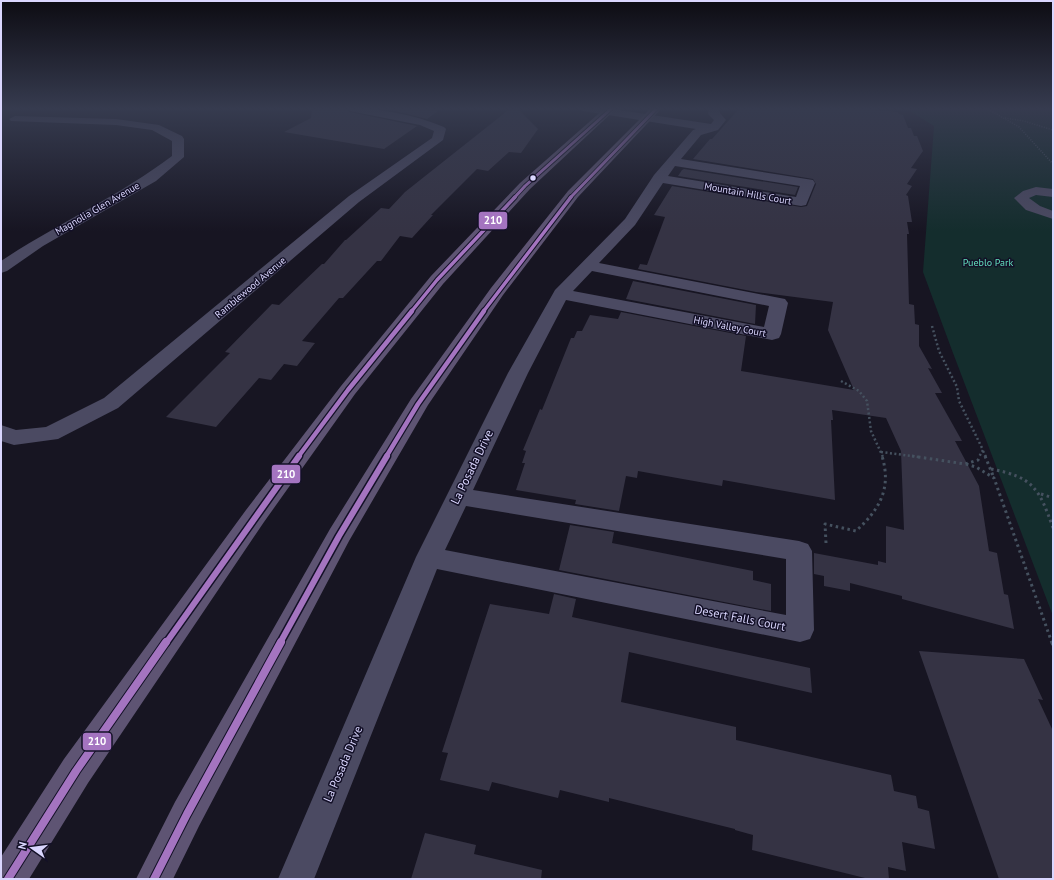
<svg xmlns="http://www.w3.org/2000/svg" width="1054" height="880" viewBox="0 0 1054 880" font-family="'PT Sans',sans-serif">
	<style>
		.green { fill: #142d2d }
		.building { fill: #353344 }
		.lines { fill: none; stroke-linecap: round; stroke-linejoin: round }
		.path-far3 { stroke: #45515f; stroke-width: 1.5; stroke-dasharray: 1 1.5; stroke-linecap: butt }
		.path-far2 { stroke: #45515f; stroke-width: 2.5; stroke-dasharray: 2 2.5; stroke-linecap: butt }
		.path-far1 { stroke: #45515f; stroke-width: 3; stroke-dasharray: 2.5 3.5; stroke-linecap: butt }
		.path { stroke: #45515f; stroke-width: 3.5; stroke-dasharray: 3 4.5; stroke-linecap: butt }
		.minor { fill: #4b4a62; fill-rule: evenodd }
		.major { fill: #5e5473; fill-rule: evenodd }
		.bus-1-far4-casing { stroke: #131027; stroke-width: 4.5 }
		.bus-1-far3-casing { stroke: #131027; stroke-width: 5.5 }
		.bus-1-far2-casing { stroke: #131027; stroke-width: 7 }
		.bus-1-far1-casing { stroke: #131027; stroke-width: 9 }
		.bus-1-casing { stroke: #131027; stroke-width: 10 }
		.bus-1-far4 { stroke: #a474c0; stroke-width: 3 }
		.bus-1-far3 { stroke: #a474c0; stroke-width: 3.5 }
		.bus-1-far2 { stroke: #a474c0; stroke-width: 4.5 }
		.bus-1-far1 { stroke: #a474c0; stroke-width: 6 }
		.bus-1 { stroke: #a474c0; stroke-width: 8 }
		.bus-dot { fill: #dad6fe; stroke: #131027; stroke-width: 1.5 }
		.labels { text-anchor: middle; stroke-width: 3; stroke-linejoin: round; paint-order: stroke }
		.far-street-label { font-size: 10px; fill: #dad6fe; stroke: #131027 }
		.far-park-label { font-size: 10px; fill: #62dfbe; stroke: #131027 }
		.street-label { font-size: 12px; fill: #dad6fe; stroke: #131027 }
		.line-badge { stroke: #131027; stroke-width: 1.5 }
		.badge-label { font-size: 11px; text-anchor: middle; font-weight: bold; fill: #fff }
	</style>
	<rect width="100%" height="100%" fill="#171522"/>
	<path class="green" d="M 905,108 L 1047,108 L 1053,110 L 1053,616 L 953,353 L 923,272 L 934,126 Z"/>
	<path class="building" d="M 312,108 L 344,108 L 350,112 L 417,126 L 384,149 L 284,132 L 311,118 Z
		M 375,108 L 442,108 L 427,119 L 395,111 Z
		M 511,108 L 517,108 L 538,129 L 521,153 L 509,152 L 488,171 L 477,169 L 431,215 L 433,215 L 412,238 L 400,236 L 381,261 L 377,261 L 343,298 L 339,298 L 302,341 L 315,343 L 297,366 L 284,364 L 271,380 L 259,378 L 216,427 L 166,417 L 230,353 L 225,352 L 272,304 L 279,305 L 322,264 L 324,264 L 345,240 L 346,240 L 381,208 L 389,209 L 405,192 Z
		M 742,108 L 856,108 L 898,112 L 899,114 L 903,115 L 908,128 L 911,128 L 914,136 L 917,136 L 923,151 L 911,168 L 917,169 L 907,184 L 912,186 L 906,195 L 908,196 L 912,222 L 907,222 L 909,234 L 907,234 L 909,304 L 914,305 L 915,324 L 919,325 L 919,346 L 932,369 L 928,368 L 942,393 L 935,393 L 962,441 L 955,441 L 979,486 L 989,551 L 997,553 L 1004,594 L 1008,595 L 1014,629 L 902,599 L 902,596 L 850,583 L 850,591 L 824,586 L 824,576 L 814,574 L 814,553 L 878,565 L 878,561 L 886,563 L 886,526 L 904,530 L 901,451 L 886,418 L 832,410 L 833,420 L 831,420 L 835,500 L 723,480 L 722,486 L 638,471 L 637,478 L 626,476 L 619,511 L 575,504 L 576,500 L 516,490 L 525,463 L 522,463 L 526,451 L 523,450 L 540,409 L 542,410 L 571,338 L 574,338 L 577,331 L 582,331 L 590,315 L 618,319 L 621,312 L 746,336 L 741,371 L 854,390 L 828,330 L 833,302 L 756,292 L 638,269 L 640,264 L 647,265 L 665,217 L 654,215 L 672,186 L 801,207 L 807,206 L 816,184 L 813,179 L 693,159 L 710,139 L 712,139 L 738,110 Z
		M 684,169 L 798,187 L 795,195 L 678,176 L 682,170 Z
		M 633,281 L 756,305 L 755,324 L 626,299 Z
		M 570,525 L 614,532 L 612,543 L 753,571 L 753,580 L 771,584 L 771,611 L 559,570 Z
		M 554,594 L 576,599 L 572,617 L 810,668 L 812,693 L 629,652 L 621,702 L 736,727 L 736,740 L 891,775 L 894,791 L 916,796 L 918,808 L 929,811 L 935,849 L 902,842 L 906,871 L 888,867 L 889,879 L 869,879 L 752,850 L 753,835 L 735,830 L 735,829 L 609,798 L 609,802 L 560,790 L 558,798 L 492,782 L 489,791 L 440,780 L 448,753 L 442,752 L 490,604 L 549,614 Z
		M 919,651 L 1024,659 L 1043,700 L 1038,699 L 1053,731 L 1053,879 L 999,879 Z
		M 425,833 L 476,845 L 474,854 L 542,870 L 541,879 L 411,879 Z"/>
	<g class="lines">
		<path class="path-far3" d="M 986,108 L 1019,127 L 1053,164
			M 1005,118 L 1024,121 L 1053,130"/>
		<path class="path-far2" d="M 932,326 L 939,351 L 957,387 L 959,401 L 983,450 L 979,457
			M 841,381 L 859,391 L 867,401 L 871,431 L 883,457
			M 983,451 L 986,457
			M 881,452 L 919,457"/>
		<path class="path-far1" d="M 912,456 L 965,464 L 978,460 L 980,456
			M 985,456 L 994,478
			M 966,464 L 976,467 L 994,478 L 1052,643
			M 991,469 C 1033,477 1039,488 1053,528
			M 1041,494 L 1053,498
			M 826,543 L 825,524 L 856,531 C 879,510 892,489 882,456"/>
		<path class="path" d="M 1052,642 L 1053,645"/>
		<path class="minor" d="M 345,108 C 378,108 413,114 444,127 L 446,129 L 443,140 L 359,202 L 118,408 L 58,439 L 14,445 L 1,441 L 1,425 L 16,430 L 46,427 L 104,398 L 349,196 L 432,138 L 434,131 L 420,125 L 350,111 Z
			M 578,108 L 606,108 L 711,124 L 714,120 L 708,114 L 709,108 L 719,108 L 720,113 L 726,120 L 718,130 L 701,135 L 681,159 L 813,180 L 815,183 L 806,205 L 801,206 L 663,183 L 635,225 L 599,263 L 785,299 L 788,303 L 781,334 L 779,338 L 772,340 L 566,300 L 528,373 L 473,490 L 799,541 L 808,544 L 812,551 L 814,630 L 810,639 L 800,642 L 437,569 L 314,879 L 278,879 L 416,557 L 508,373 L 555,290 L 625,219 L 654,175 L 693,130 L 696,129 L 583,111 ZM 675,166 L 800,186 L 796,197 L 668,176 ZM 592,271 L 769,306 L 764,327 L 573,291 ZM 466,506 L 786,559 L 786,615 L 445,550 Z
			M 15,116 L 116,119 L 159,125 L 182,136 L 184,139 L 184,157 L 156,181 L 43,246 L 7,271 L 1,273 L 1,261 C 57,224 119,196 172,156 L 172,141 L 152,130 L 116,125 L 11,121 L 9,119 Z
			M 1036,187 L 1053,189 L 1053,197 L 1036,195 L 1029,198 L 1040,206 L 1053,211 L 1053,219 L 1026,210 L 1014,198 L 1023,191 Z"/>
		<path class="major" d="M 605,108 L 617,108 L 530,189 L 443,284 L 355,394 L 264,522 L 88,783 L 29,879 L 1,879 L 1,857 L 64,759 L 246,510 L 341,386 L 431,276 L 520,183 Z
			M 651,108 L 662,108 L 578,197 L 503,295 L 428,405 L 349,541 L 199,826 L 173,879 L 136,879 L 175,802 L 330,529 L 411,399 L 491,288 L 568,191 Z"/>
		<g class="bus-1-far4-casing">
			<path id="bus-1-far4" d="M 514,198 L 525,186 L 612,108
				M 570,198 L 657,108"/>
		</g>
		<g class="bus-1-far3-casing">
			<path id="bus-1-far3" d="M 411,312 L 437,280 L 515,197
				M 483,312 L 571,197"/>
		</g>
		<g class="bus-1-far2-casing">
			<path id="bus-1-far2" d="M 298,457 L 348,390 L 412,311
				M 386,457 L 418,404 L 484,311"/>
		</g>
		<g class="bus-1-far1-casing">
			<path id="bus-1-far1" d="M 166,643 L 299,456
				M 280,643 L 339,536 L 387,456"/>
		</g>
		<g class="bus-1-casing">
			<path id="bus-1" d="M 8,879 L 76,771 L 166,642
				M 154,879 L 187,814 L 281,642"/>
		</g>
		<use href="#bus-1-far4" class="bus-1-far4"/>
		<use href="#bus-1-far3" class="bus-1-far3"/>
		<use href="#bus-1-far2" class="bus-1-far2"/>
		<use href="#bus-1-far1" class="bus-1-far1"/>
		<use href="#bus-1" class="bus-1"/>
	</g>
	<linearGradient id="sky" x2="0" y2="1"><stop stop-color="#0d0c13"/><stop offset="0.47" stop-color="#363b4f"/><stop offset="1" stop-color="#363b4f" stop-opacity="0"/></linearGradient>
	<rect width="1054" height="231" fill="url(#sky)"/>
	<circle class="bus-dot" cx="533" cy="178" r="3.5"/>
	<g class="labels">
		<g class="far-street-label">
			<text transform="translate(748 193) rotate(10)" y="4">Mountain Hills Court</text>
			<text transform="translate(97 208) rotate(-30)" y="4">Magnolia Glen Avenue</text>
			<text transform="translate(250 287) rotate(-40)" y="4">Ramblewood Avenue</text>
			<text transform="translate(730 326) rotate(11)" y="4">High Valley Court</text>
		</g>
		<g class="far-park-label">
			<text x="988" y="266">Pueblo Park</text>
		</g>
		<g class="street-label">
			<text transform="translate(472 467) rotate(-64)" y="4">La Posada Drive</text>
			<text transform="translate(740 618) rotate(11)" y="4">Desert Falls Court</text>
			<text transform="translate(343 764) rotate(-67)" y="4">La Posada Drive</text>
		</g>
	</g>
	<g class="line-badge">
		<rect x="478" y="211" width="30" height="19" rx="4" fill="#a474c0"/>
		<rect x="271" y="464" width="30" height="20" rx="4" fill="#a474c0"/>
		<rect x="82" y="732" width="30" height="19" rx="4" fill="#a474c0"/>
	</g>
	<g class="badge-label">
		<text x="493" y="224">210</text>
		<text x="286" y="478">210</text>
		<text x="97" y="745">210</text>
	</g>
	<rect width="1054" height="880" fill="none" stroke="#dad6fe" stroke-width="4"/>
	<g transform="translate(32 848) rotate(284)" stroke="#131027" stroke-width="3" paint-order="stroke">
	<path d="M0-3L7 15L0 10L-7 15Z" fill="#dad6fe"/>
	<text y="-6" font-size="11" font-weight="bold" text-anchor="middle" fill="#dad6fe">N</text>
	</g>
</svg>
